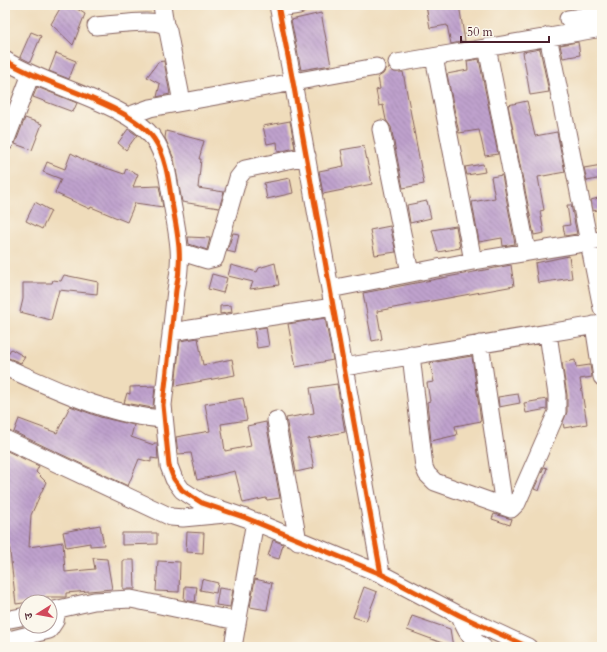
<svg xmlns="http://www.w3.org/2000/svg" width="607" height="652" viewBox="0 0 607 652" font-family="Cardo,'Noto Serif Devanagari',serif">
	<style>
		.building { fill: url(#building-back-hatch) }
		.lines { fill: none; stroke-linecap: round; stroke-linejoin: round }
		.minor-casing { stroke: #84615d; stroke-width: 19 }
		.minor { stroke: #fff; stroke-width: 17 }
		.cycleway-casing { stroke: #fbf7ec; stroke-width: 8 }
		.cycleway { stroke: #e8590c; stroke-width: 5 }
	</style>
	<defs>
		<pattern id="building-back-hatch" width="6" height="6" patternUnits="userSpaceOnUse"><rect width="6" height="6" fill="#bfa2cd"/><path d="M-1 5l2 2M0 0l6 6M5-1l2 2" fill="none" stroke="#9d83a7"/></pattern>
	</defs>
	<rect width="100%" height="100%" fill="#fbf7ec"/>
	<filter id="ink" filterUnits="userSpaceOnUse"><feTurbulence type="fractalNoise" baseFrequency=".025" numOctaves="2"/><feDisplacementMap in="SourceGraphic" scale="8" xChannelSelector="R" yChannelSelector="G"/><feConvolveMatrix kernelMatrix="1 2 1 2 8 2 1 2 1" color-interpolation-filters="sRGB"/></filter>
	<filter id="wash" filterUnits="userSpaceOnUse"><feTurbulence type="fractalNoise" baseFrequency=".012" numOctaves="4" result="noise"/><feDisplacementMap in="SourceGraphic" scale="16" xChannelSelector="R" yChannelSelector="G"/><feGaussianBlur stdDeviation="0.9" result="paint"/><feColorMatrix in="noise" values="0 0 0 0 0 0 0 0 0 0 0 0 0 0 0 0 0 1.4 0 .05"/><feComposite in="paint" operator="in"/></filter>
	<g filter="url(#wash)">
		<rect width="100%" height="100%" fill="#efdcbb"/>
		<g id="blocks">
			<path class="building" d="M 62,5 L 71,5 L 85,14 L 73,45 L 51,24 Z
				M 426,5 L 459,5 L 465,41 L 451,44 L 447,25 L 430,28 Z
				M 321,13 L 331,65 L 301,70 L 291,20 Z
				M 31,32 L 41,36 L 30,62 L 20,57 Z
				M 578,42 L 580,55 L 563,58 L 560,45 Z
				M 540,49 L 549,92 L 530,95 L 523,52 Z
				M 56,53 L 76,61 L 69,79 L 49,71 Z
				M 479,59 L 498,154 L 485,156 L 479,130 L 459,133 L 447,74 L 468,70 L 467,61 Z
				M 164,61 L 170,94 L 157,97 L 160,84 L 147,77 L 158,62 Z
				M 389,68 L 394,72 L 403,72 L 424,184 L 403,188 L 391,127 L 386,120 L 383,105 L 379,106 L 376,90 L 380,89 L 378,77 L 383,74 L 386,69 Z
				M 37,87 L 77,103 L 73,112 L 33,97 Z
				M 527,101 L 535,136 L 557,132 L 565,172 L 538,177 L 544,210 L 540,211 L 544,233 L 534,235 L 508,105 Z
				M 25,118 L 42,124 L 32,150 L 15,144 Z
				M 290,121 L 295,148 L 278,152 L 277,142 L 267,144 L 263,126 Z
				M 128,129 L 137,135 L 126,150 L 118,143 Z
				M 166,131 L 204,141 L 199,159 L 201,159 L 198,188 L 224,192 L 219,208 L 182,202 L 174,159 L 165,138 Z
				M 364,146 L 372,184 L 323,194 L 319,171 L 344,166 L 341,150 Z
				M 71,153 L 86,161 L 124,174 L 126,169 L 138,174 L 133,187 L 159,186 L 163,207 L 135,203 L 127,222 L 91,207 L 90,209 L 55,193 L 61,179 L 43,172 L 47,162 L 65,169 Z
				M 483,164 L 485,172 L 467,175 L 465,167 Z
				M 602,165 L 602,178 L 587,181 L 584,168 Z
				M 502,175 L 515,244 L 503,246 L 502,238 L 479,242 L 472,202 L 495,198 L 491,177 Z
				M 290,178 L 293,193 L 267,199 L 264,183 Z
				M 602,197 L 602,209 L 593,211 L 591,200 Z
				M 427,201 L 431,218 L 410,223 L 407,205 Z
				M 35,202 L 51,211 L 42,229 L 26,221 Z
				M 567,205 L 571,205 L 577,234 L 565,236 L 563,226 L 570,225 Z
				M 390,226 L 396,252 L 375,255 L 370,230 Z
				M 456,226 L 460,248 L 438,252 L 432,230 Z
				M 233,233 L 239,234 L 235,253 L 227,251 Z
				M 188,237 L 210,238 L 207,250 L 189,244 Z
				M 569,256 L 572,278 L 538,283 L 535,263 Z
				M 275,263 L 279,285 L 250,289 L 253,282 L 228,276 L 231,265 L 257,272 L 259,268 Z
				M 511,265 L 514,286 L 377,311 L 382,339 L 372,341 L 363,293 Z
				M 212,274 L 227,278 L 223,293 L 208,289 Z
				M 64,275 L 98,282 L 97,294 L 59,290 L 51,320 L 20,312 L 23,299 L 23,283 L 52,283 L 53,280 L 61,281 Z
				M 231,305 L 232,312 L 220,314 L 220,306 Z
				M 325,318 L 333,360 L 296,367 L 288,324 Z
				M 266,327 L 269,346 L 257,348 L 254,329 Z
				M 198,338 L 203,365 L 232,359 L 235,375 L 175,386 L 180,341 Z
				M 11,349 L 25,357 L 21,363 L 6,357 Z
				M 472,356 L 481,421 L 455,426 L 457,435 L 431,441 L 427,402 L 430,401 L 427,383 L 434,382 L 430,363 Z
				M 575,360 L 576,367 L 590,365 L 592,377 L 580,379 L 587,424 L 564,428 L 563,422 L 567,412 L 567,395 L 562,363 Z
				M 337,384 L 345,432 L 308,439 L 314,468 L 296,472 L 286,418 L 314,413 L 310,388 Z
				M 155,386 L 153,408 L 124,403 L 127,393 L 130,394 L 130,387 Z
				M 518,394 L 520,403 L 499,407 L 498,397 Z
				M 243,398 L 247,420 L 221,424 L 225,451 L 251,446 L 247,426 L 266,422 L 280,498 L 267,500 L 266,498 L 243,503 L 235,471 L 197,480 L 191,453 L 178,454 L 176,437 L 210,431 L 205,404 Z
				M 547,399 L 547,409 L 526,413 L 524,403 Z
				M 70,406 L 100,417 L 134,425 L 131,437 L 154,445 L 154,443 L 157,443 L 158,459 L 151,458 L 151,462 L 139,459 L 128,486 L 14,432 L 19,419 L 57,433 Z
				M 5,450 L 39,466 L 36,472 L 46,482 L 31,515 L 29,547 L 63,542 L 65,572 L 95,569 L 93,558 L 107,559 L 112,589 L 66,593 L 66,597 L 45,597 L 45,600 L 16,604 L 9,544 L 5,542 L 5,512 L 8,506 L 5,504 Z
				M 544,467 L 547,468 L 539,491 L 534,489 Z
				M 494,514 L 512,519 L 510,525 L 492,519 Z
				M 100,525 L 104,545 L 90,546 L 90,543 L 66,547 L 63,532 Z
				M 187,532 L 204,533 L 203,553 L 186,552 Z
				M 122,533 L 157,533 L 157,544 L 122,545 Z
				M 273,540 L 283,544 L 279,559 L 268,556 Z
				M 123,560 L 134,560 L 135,589 L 123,589 Z
				M 158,561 L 180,562 L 179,592 L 156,591 Z
				M 202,579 L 218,583 L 216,593 L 200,590 Z
				M 255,579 L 272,583 L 267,610 L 250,607 Z
				M 185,586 L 197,587 L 195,602 L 184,600 Z
				M 364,587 L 377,592 L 366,621 L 353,617 Z
				M 219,588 L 233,590 L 230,607 L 216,605 Z
				M 412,616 L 450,629 L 453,647 L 407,630 Z"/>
		</g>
	</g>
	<g filter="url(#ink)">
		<use href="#blocks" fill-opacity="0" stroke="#84615d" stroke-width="1"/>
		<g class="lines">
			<g class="minor-casing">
				<path id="minor" d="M 162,5 L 165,25
					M 278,5 L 293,82 L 381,574
					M 279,8 L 299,5
					M 568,19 L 602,14
					M 96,26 C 110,25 151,19 162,24 C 166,25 167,28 168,31 L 182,102
					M 548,36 L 602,308
					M 487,47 L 527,252
					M 434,57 L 473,261
					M 5,60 C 44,86 129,103 154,139 C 166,156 169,183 172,203 C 178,236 183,257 176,290 L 163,405 L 169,466 L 174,479 L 182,490 L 202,503 L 246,518 L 381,574 L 459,615 L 528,647
					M 397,63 L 602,28
					M 128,116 L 150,108 L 376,67
					M 381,129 L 410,273
					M 5,142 L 31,74
					M 181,252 L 207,260 L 215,258 L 238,178 L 245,169 L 307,156
					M 330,289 L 473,261 L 602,240
					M 594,325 L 602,377
					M 171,332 L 333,307
					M 480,344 L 504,506
					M 411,355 L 424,467 L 427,474 L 435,482 L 511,509 L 517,503 L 557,412 L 557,395 L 548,334
					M 5,367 C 55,389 109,416 164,419
					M 344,367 L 602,324
					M 276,420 L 298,541
					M 5,439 L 171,517 L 183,518 L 225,514
					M 50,611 L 94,601 L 131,599 L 237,621
					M 459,615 C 465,628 470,640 483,647
					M 5,620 L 26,616
					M 5,641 L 49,630 L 55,621 L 57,610
					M 233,647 L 255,521"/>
			</g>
			<use href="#minor" class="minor"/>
			<g class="cycleway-casing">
				<path id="cycleway" d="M 278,5 L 293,82 L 381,574
					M 5,60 C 44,86 129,103 154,139 C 166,156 169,183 172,203 C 178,236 183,257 176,290 L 163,405 L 169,466 L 174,479 L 182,490 L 202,503 L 246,518 L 381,574 L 459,615 L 528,647"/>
			</g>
			<use href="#cycleway" class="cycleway"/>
		</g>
	</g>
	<rect width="607" height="652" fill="none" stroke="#fbf7ec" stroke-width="20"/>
	<g transform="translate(38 614) rotate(259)"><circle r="19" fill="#fbf7ec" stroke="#b4a19f"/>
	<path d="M0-3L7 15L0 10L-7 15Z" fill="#d1495b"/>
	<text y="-6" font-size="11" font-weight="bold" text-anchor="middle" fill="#4a1f2b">उ</text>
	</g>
	<path d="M461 36v6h88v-6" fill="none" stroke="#4a1f2b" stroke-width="2"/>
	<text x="467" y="36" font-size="12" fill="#4a1f2b" stroke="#fbf7ec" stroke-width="3" paint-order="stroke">50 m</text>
</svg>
